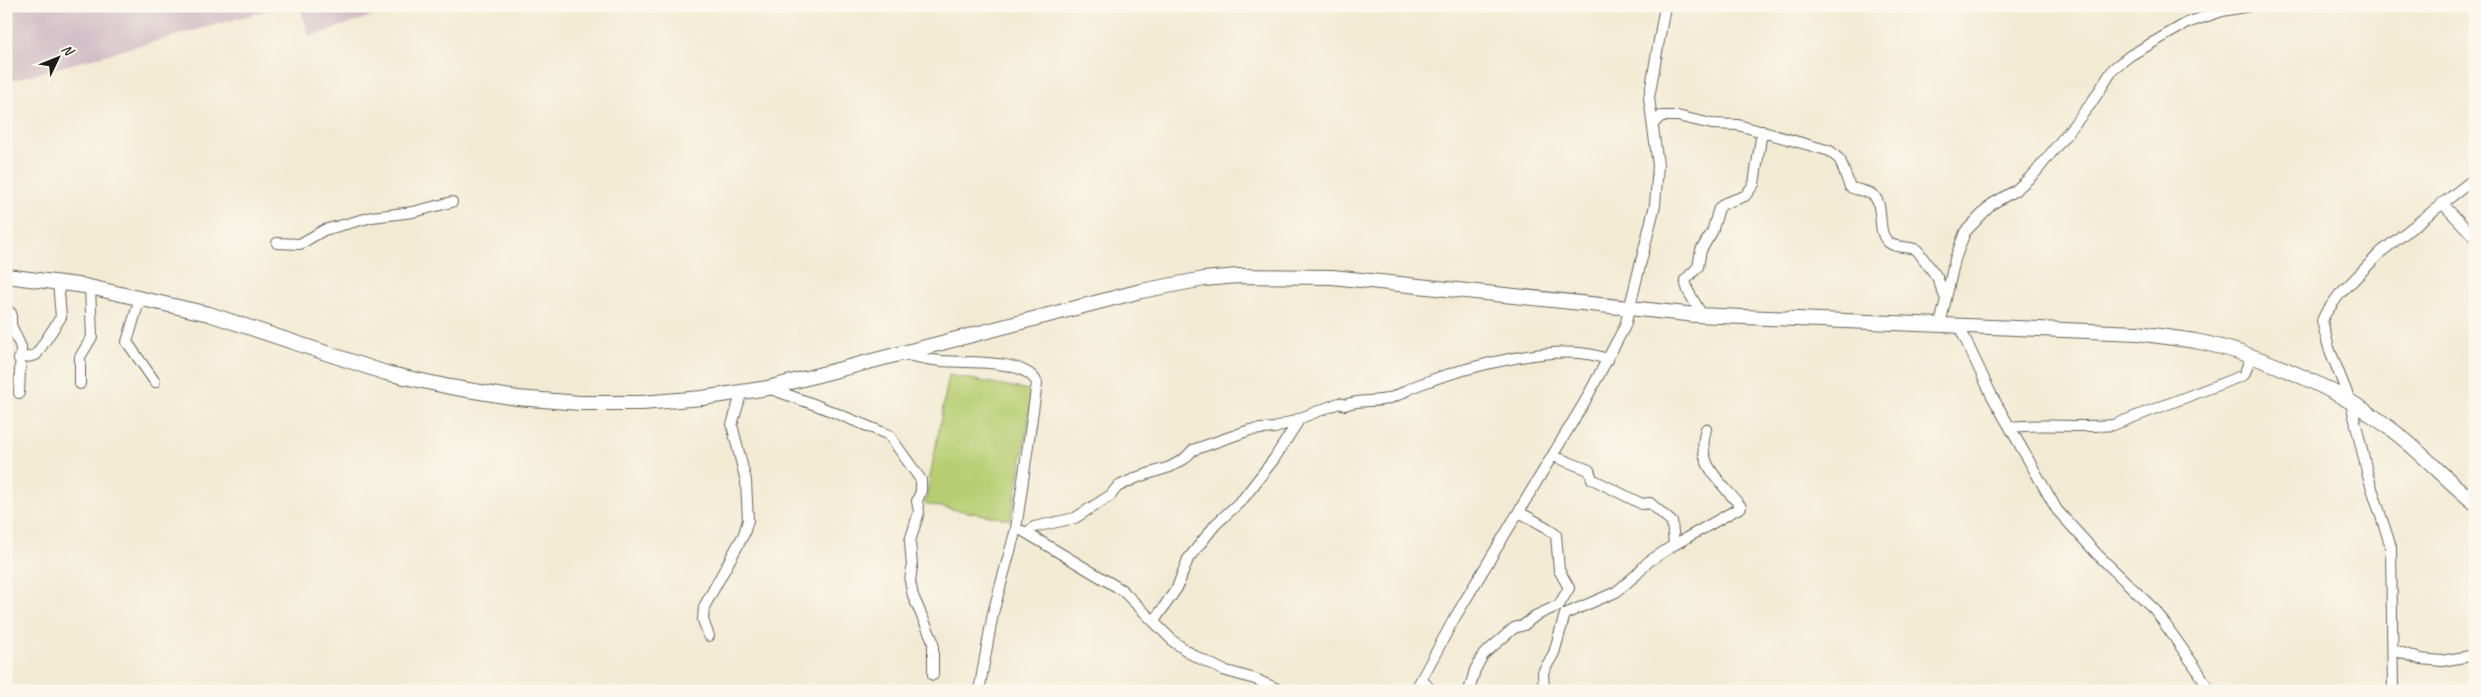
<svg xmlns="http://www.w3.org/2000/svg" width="2481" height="697" viewBox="0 0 2481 697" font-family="Caveat,sans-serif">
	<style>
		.industrial { fill: #d2bdc6 }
		.green { fill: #b7cd71; stroke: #6a7446 }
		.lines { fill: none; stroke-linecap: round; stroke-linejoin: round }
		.minor-casing { stroke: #67645c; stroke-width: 12 }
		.secondary-casing { stroke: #67645c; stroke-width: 16 }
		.minor { stroke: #fff; stroke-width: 10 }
		.secondary { stroke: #fff; stroke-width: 14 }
	</style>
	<rect width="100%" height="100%" fill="#fbf7ec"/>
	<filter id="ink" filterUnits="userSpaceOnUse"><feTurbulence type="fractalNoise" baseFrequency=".02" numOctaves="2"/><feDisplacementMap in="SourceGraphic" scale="10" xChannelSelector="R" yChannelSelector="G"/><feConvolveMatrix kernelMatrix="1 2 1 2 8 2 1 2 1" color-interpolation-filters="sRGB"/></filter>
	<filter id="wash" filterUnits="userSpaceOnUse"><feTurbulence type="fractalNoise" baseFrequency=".0096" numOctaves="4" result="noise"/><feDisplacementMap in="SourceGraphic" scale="20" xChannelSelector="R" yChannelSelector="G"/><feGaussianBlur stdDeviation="1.12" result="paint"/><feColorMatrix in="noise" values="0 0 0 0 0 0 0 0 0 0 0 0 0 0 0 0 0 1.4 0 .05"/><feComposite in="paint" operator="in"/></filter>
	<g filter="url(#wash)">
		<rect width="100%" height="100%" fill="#f3ead3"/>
		<path class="industrial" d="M 6,6 L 285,6 L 6,82 Z
			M 300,6 L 402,6 L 309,37 Z"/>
		<path class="green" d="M 949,375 L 1034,391 L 1011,520 L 925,504 Z"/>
	</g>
	<g filter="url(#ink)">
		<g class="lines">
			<g class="minor-casing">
				<path id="minor" d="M 1653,124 L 1661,116 L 1677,116 L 1712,124 L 1738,125 L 1830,151 L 1840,160 L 1850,187 C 1858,191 1869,190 1875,197 C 1885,209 1875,235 1891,244 C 1898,248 1909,246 1917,250 L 1937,277 L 1945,297
					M 2442,203 L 2475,238
					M 277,243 L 300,244 L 324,230 L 372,217 L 413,212 L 452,202
					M 140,298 L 127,342 L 155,382
					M 6,310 L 11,313 L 11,325 L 21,347 L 19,393
					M 1702,315 L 1688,291 L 1685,280 L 1698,267 L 1701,250 L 1712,232 L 1719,208 L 1725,203 L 1745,196 L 1754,184 L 1762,131
					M 1940,325 L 1955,259 L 1965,232 L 1992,204 L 2016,190 L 2035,173 L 2090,105 L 2114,68 L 2131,55 L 2187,23 L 2222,11 L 2250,6
					M 1959,326 L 1992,396 L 2057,510 L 2097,554 L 2155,610 L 2198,671 L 2210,691
					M 902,354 C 915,357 928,360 941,361 C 965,363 1026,358 1037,383 L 1016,529 L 993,613 L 979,691
					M 19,359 L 36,355 L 61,317 L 58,282
					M 80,384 L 80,357 L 92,337 L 90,287
					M 768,388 L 816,405 L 889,435 L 921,480 L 921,491 L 917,501 L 919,512 L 910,541 L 912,567 L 910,581 L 913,596 L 933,641 L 933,675
					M 2010,427 C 2044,423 2078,428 2113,425 L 2244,375 L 2251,357
					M 1023,531 L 1122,590 L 1174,642 L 1193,655 L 1223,670 L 1255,679 L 1282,691
					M 1028,533 L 1034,527 L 1075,518 L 1111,495 L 1117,487 L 1138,477 L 1170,467 L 1184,459 L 1193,450 L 1250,430 L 1275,428 L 1339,403 L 1345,405 C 1359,399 1376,403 1390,398 C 1400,395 1408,389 1418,385 C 1462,368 1565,339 1608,360
					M 1674,545 L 1741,507 C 1721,481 1695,465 1706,429
					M 1154,621 L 1177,588 L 1188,559 L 1216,524 L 1243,499 L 1274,459 L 1299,420
					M 709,636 L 703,620 L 704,607 L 744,534 L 748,520 L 746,481 L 732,425 L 742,391
					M 2394,650 L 2420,659 L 2442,661 L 2475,655
					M 1421,679 L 1432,691
					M 1415,691 L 1454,619 L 1584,403 L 1625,326 L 1655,205 L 1658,165 L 1649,98 L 1665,6
					M 1469,691 L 1475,670 L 1483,655 L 1514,628 L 1524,625 L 1535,616 L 1559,605 L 1569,588 L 1559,570 L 1556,535 L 1546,527 L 1519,512
					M 1544,691 L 1543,672 L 1554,653 L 1565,614 L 1616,592 L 1636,575 L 1648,562 L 1674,545 L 1672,522 L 1650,503 L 1642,504 L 1592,479 L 1589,470 L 1553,456
					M 2393,691 L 2391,547 L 2368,476 L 2351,403 L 2329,348 L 2322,321 L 2325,314 L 2339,295 L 2381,252 L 2475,178"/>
			</g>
			<g class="secondary-casing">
				<path id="secondary" d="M 6,276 L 85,286 L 209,314 L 386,373 L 450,387 L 517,398 L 580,403 L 642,403 L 702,398 L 768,388 L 1141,291 L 1204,279 L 1237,276 L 1332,277 L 1696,315 L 2138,333 C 2157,336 2176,338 2195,341 C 2258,353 2342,390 2392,430 C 2422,452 2446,480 2475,503"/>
			</g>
			<use href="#minor" class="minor"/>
			<use href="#secondary" class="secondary"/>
		</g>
	</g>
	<rect width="2481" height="697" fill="none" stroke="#fbf7ec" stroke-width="25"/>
	<g transform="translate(58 58) rotate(47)" stroke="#fbf7ec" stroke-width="4" paint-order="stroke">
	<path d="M0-4L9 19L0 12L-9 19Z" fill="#1c1c1c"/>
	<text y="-8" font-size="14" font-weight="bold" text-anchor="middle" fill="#1c1c1c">N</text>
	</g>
</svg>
